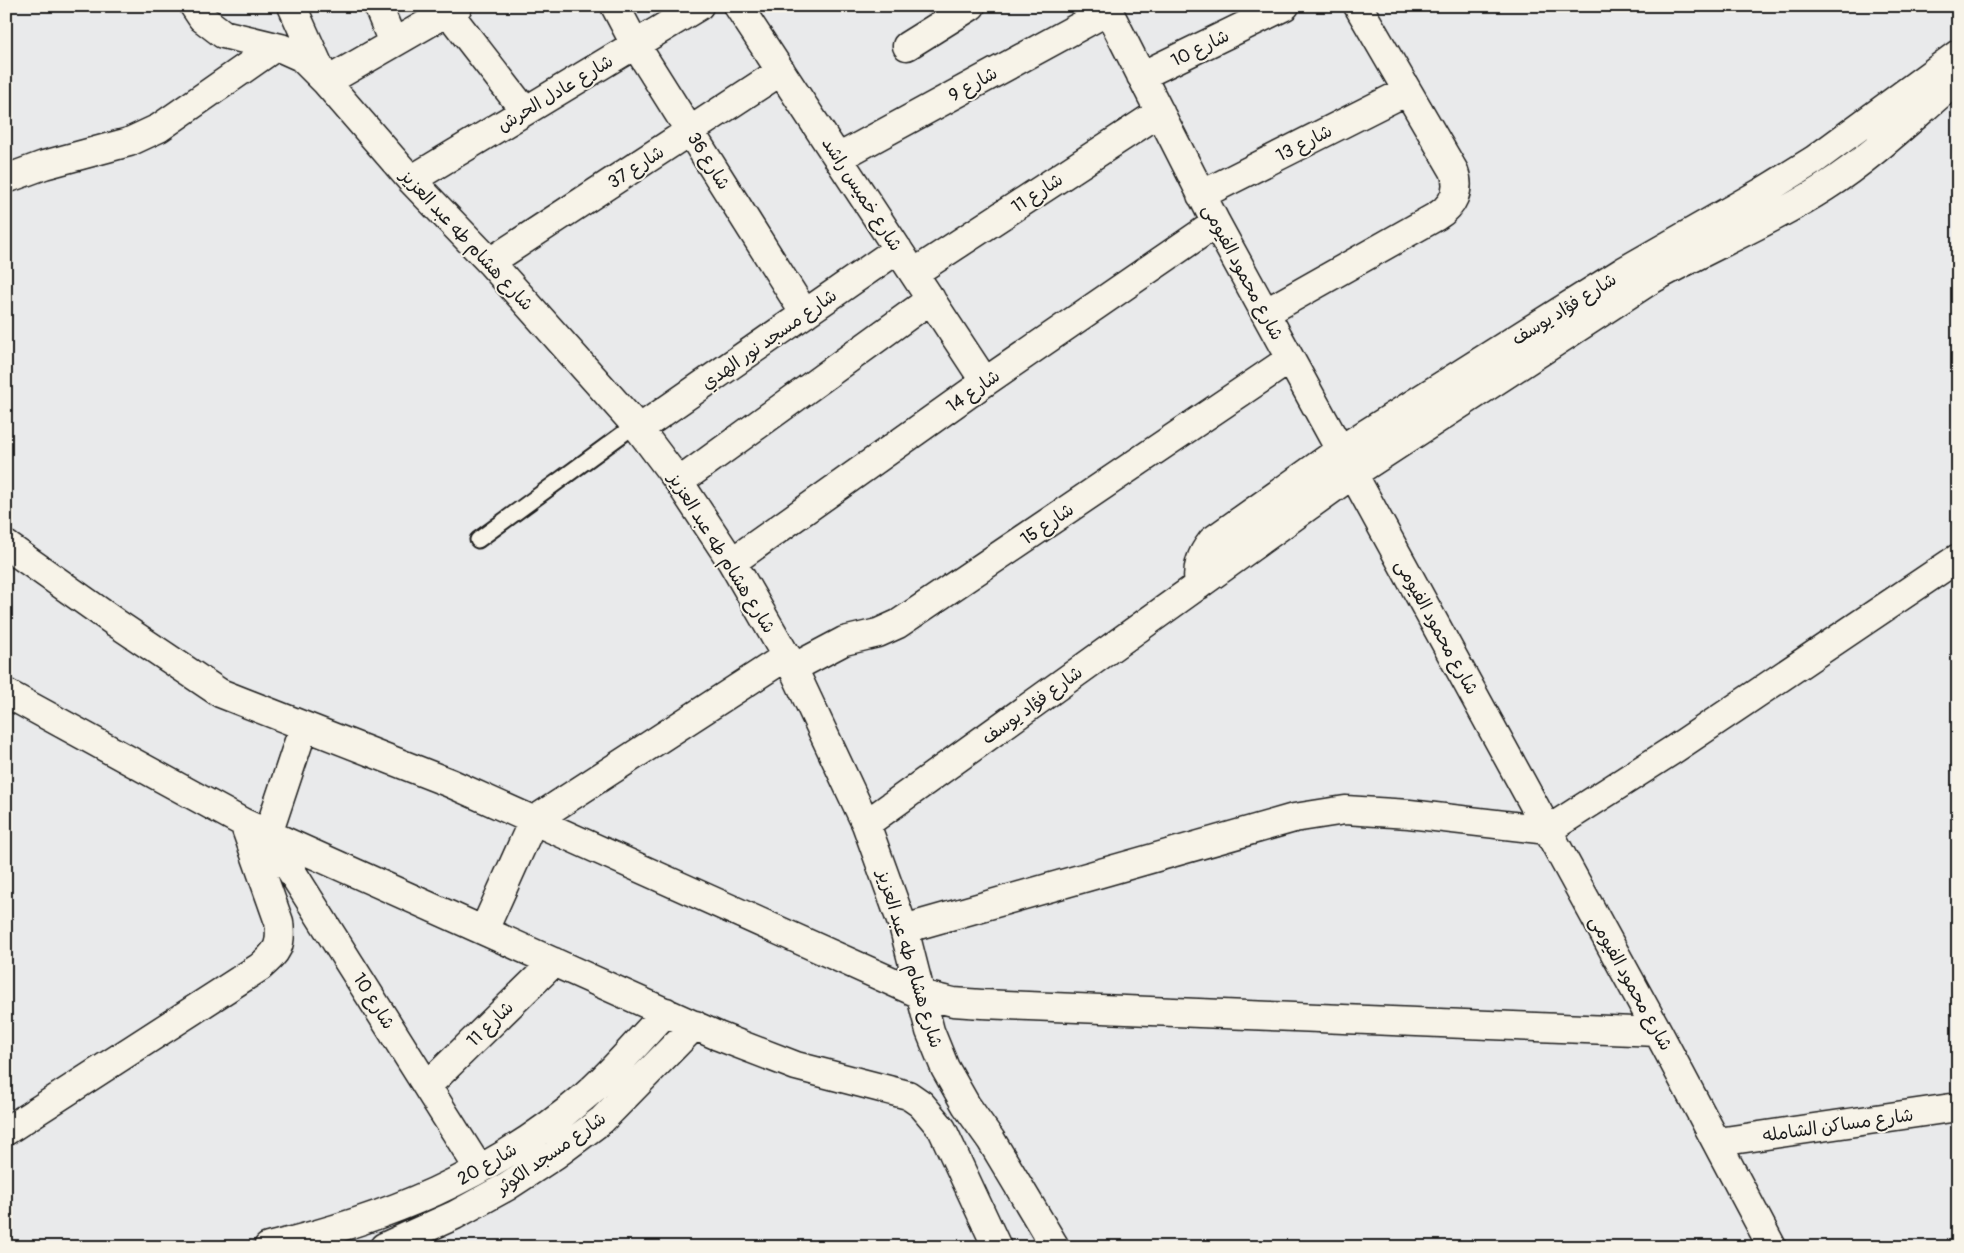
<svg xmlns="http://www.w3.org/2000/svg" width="1964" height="1253" viewBox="0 0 1964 1253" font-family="Pangolin,'Playpen Sans Arabic',sans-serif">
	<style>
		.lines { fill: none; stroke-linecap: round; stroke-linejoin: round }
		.lane-casing { stroke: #1c1c1c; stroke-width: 19 }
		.street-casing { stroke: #1c1c1c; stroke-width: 31 }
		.lane { stroke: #f7f3e8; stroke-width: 15 }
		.street { stroke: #f7f3e8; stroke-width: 28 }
		.labels { text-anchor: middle; stroke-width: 4; stroke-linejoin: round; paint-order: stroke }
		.street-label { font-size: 18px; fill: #1c1c1c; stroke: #f7f3e8 }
	</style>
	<rect width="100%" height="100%" fill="#e9eaeb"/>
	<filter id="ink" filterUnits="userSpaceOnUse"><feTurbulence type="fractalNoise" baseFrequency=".02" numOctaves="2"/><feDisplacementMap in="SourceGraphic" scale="10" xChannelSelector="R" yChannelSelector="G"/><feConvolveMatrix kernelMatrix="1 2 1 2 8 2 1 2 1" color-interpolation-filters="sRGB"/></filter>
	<g filter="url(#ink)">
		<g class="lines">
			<g class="lane-casing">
				<path id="lane" d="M 478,540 L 635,425"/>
			</g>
			<g class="street-casing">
				<path id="street" d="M 194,6 L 202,18 L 223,34 L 281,48 L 301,57 L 326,82 L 411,180 L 490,262 L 639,429 L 679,482 L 732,562 L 793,668 L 866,824 L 904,929 L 930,1031 L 945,1068 L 966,1105 L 991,1140 L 1055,1247
					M 292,6 L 326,82 L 458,6
					M 378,6 L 393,43
					M 615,6 L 635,44 L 805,314
					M 738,6 L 985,382
					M 1106,6 L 1216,223 L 1658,1032 L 1772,1247
					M 448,12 L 524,110
					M 907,46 L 971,6
					M 1141,76 L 1285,6
					M 838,158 L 1108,11
					M 6,179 L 44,165 L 129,142 L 159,128 L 275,47
					M 411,180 L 699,6
					M 1201,195 L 1407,91
					M 490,262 L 781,71
					M 914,273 L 1160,112
					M 1265,313 L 1437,216 C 1453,206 1461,190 1454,171 L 1358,6
					M 639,429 L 898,249
					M 679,482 L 931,299
					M 6,545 L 116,623 L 220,693 L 450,783 L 920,994 L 953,1002 L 982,1004 L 1658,1032
					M 732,562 L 985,382 L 1216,223
					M 1199,585 C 1196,568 1201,555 1212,541 L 1340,450 L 1530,330 L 1624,271 L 1764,191 L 1814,160 L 1958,54
					M 793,668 L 844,641 L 878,633 L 898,624 L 1290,359
					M 6,693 L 244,823 L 718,1036 L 796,1066 L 908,1095 L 921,1104 L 942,1129 L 997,1247
					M 304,726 L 268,834 L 479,1169
					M 866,824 L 1353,474 L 1649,281 C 1707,248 1769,223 1825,187 C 1873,156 1914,116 1958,79
					M 904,929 L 1294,818 L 1345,810 L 1409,814 L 1548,830 L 1673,750 L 1958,558
					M 484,930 L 533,821 L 787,656
					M 427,1086 L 554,962
					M 6,1131 L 260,967 C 278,951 282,946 279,922 L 244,823
					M 1718,1142 L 1958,1107
					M 268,1247 C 385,1219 491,1177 584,1097 C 613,1072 639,1040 666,1012
					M 384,1247 L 455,1215 L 506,1187 L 555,1155 L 602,1120 L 695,1025"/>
			</g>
			<use href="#lane" class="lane"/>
			<use href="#street" class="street"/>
		</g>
	</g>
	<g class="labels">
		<g class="street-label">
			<text transform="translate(1200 48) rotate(-26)" y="6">شارع 10</text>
			<text transform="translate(973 84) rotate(-29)" y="6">شارع 9</text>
			<text transform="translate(555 93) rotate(-31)" y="6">شارع عادل الحرش</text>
			<text transform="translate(1304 143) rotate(-27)" y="6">شارع 13</text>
			<text transform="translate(709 161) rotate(58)" y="6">شارع 36</text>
			<text transform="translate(636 167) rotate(-33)" y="6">شارع 37</text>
			<text transform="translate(1037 193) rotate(-33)" y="6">شارع 11</text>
			<text transform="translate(862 194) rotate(57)" y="6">شارع خميس راشد</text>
			<text transform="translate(467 240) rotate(47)" y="6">شارع هشام طه عبد العزيز</text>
			<text transform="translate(1243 272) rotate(62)" y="6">شارع محمود الفيومى</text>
			<text transform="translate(1564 309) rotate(-32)" y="6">شارع فؤاد يوسف</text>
			<text transform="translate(769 339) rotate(-35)" y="6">شارع مسجد نور الهدي</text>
			<text transform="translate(973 391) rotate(-35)" y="6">شارع 14</text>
			<text transform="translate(1047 524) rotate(-34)" y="6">شارع 15</text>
			<text transform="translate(722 553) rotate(58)" y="6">شارع هشام طه عبد العزيز</text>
			<text transform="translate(1437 627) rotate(61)" y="6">شارع محمود الفيومى</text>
			<text transform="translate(1032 705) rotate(-36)" y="6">شارع فؤاد يوسف</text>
			<text transform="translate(910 959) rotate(73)" y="6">شارع هشام طه عبد العزيز</text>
			<text transform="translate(1631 983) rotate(61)" y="6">شارع محمود الفيومى</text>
			<text transform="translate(374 1001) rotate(58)" y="6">شارع 10</text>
			<text transform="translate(490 1024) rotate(-44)" y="6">شارع 11</text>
			<text transform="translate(1838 1125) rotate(-8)" y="6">شارع مساكن الشامله</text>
			<text transform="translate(551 1153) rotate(-35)" y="6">شارع مسجد الكوثر</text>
			<text transform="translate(487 1164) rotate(-30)" y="6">شارع 20</text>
		</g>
	</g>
	<rect width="1964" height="1253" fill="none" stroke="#f7f3e8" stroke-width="25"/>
	<rect x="12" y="12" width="1939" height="1228" fill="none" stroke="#1c1c1c" stroke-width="2" filter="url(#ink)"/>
</svg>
